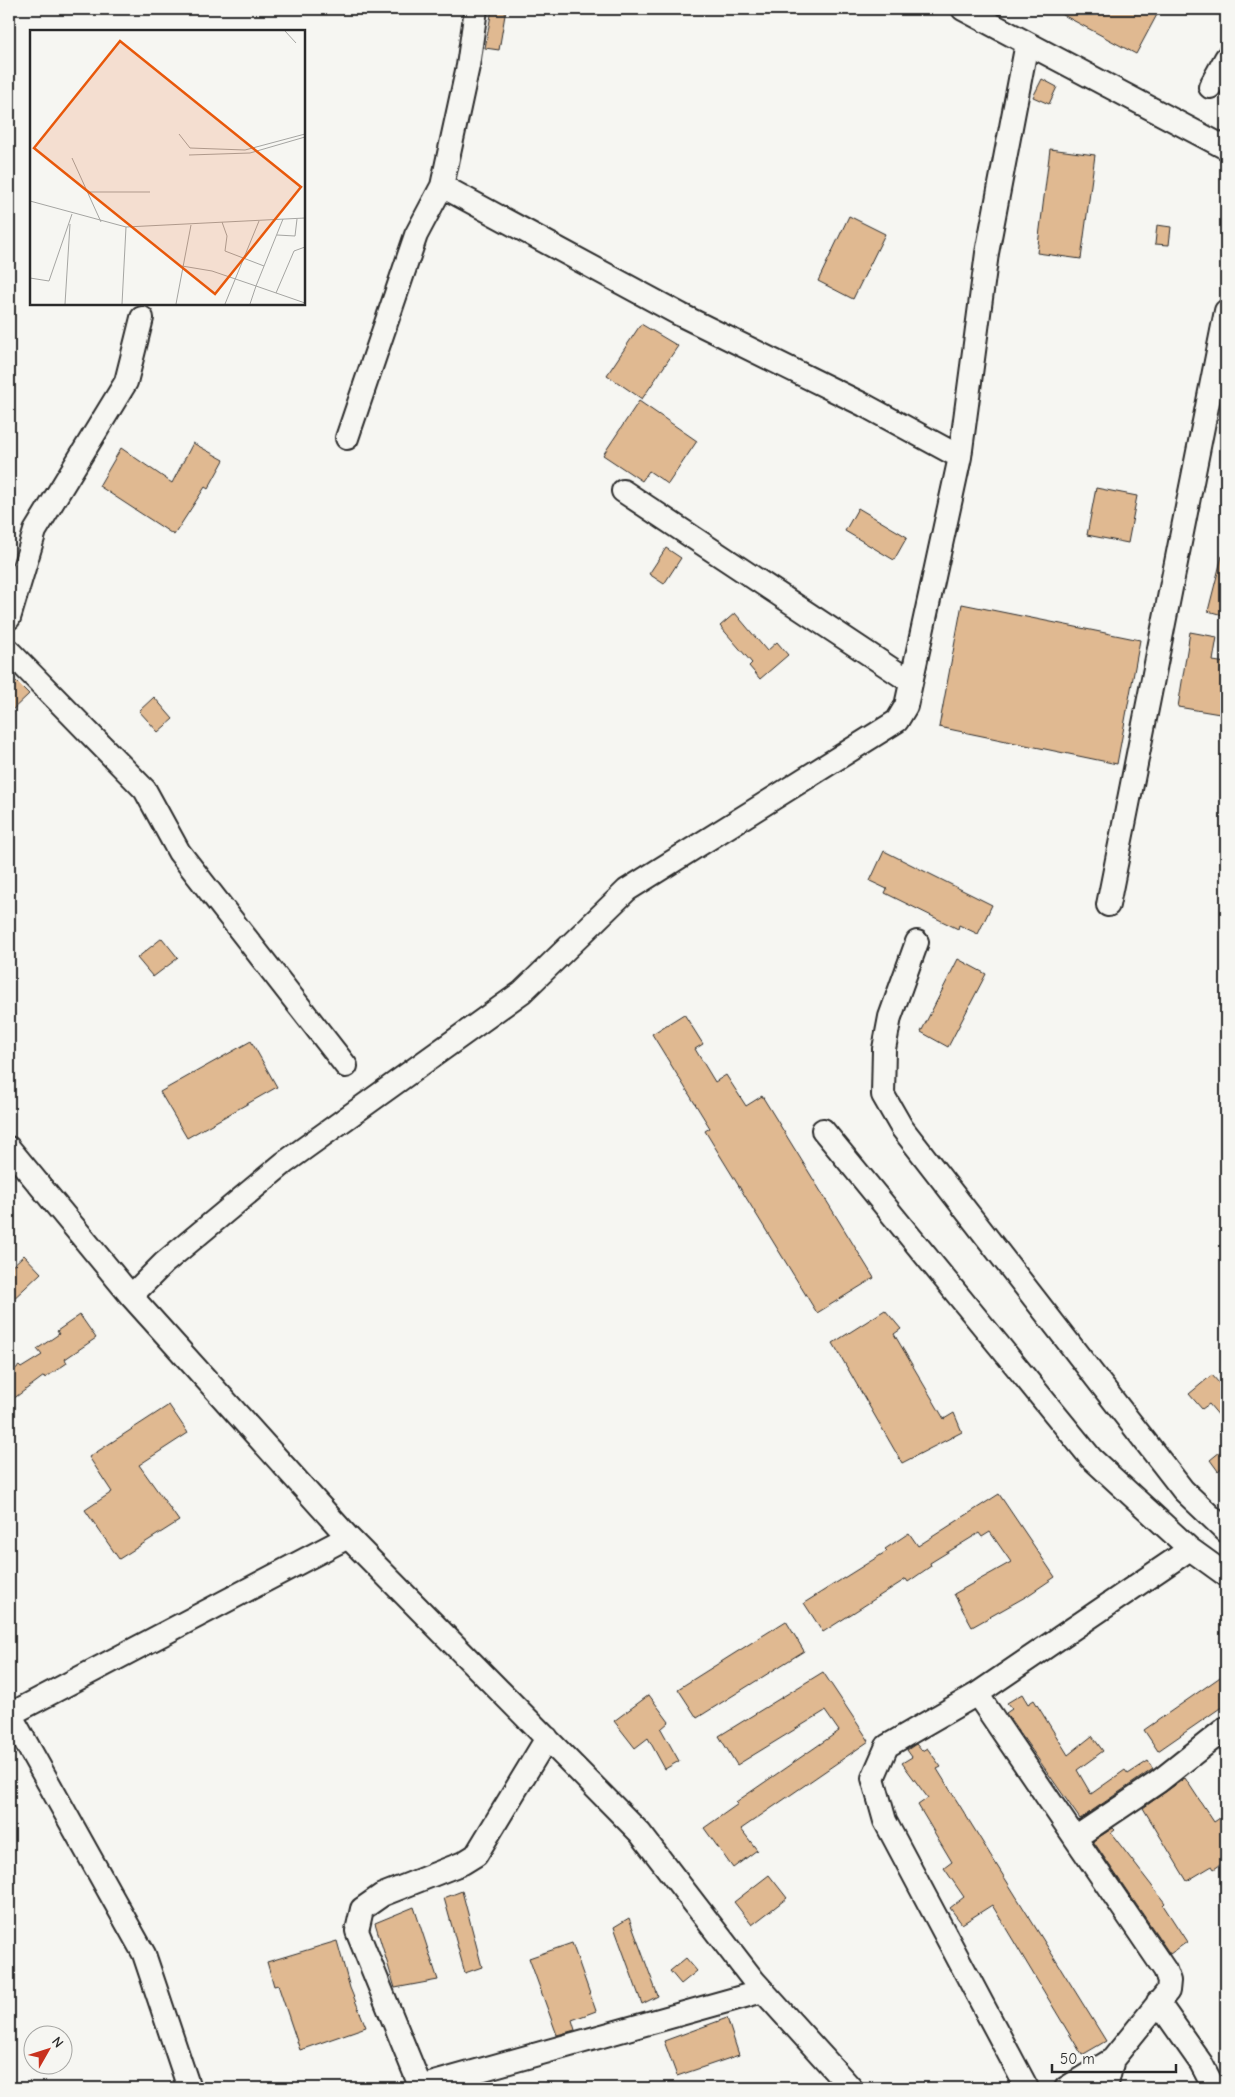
<svg xmlns="http://www.w3.org/2000/svg" width="1235" height="2097" viewBox="0 0 1235 2097" font-family="'Comic Neue',sans-serif">
	<style>
		.building { fill: #e0b991; stroke: #2b2b2b }
		.lines { fill: none; stroke-linecap: round; stroke-linejoin: round }
		.minor-casing { stroke: #2b2b2b; stroke-width: 26 }
		.minor { stroke: #f6f6f2; stroke-width: 22 }
		.inset-road { fill: none; stroke: #a5a5a2; stroke-width: 1 }
		.view { fill: #e8590c; fill-opacity: 0.15; stroke: #e8590c; stroke-width: 2.5 }
		.inset-edge { fill: none; stroke: #2b2b2b; stroke-width: 2.5 }
	</style>
	<rect width="100%" height="100%" fill="#f6f6f2"/>
	<filter id="ink" filterUnits="userSpaceOnUse"><feTurbulence type="fractalNoise" baseFrequency=".02" numOctaves="2"/><feDisplacementMap in="SourceGraphic" scale="10" xChannelSelector="R" yChannelSelector="G"/><feConvolveMatrix kernelMatrix="1 2 1 2 8 2 1 2 1" color-interpolation-filters="sRGB"/></filter>
	<g filter="url(#ink)">
		<path class="building" d="M 492,9 L 506,9 L 499,50 L 485,48 Z
			M 1052,9 L 1160,9 L 1136,54 Z
			M 1042,79 L 1057,87 L 1049,104 L 1033,97 Z
			M 1050,149 L 1095,155 L 1081,259 L 1037,253 Z
			M 849,216 L 885,234 L 853,299 L 818,281 Z
			M 1157,225 L 1171,227 L 1169,245 L 1155,244 Z
			M 641,324 L 678,346 L 642,399 L 607,375 Z
			M 639,401 L 697,441 L 668,484 L 649,471 L 642,481 L 603,455 Z
			M 193,443 L 224,460 L 208,489 L 205,487 L 174,535 L 99,486 L 121,448 L 172,483 Z
			M 1096,488 L 1137,496 L 1128,543 L 1087,535 Z
			M 858,508 L 907,537 L 894,560 L 845,531 Z
			M 666,548 L 681,558 L 664,584 L 649,574 Z
			M 1222,556 L 1226,556 L 1226,616 L 1208,611 Z
			M 962,604 L 1140,640 L 1117,764 L 939,727 Z
			M 735,613 L 767,651 L 777,642 L 788,655 L 760,679 L 749,666 L 752,663 L 720,626 Z
			M 1190,632 L 1217,637 L 1213,661 L 1226,663 L 1226,715 L 1178,707 Z
			M 16,681 L 29,694 L 9,713 L 9,688 Z
			M 154,697 L 173,719 L 158,732 L 139,711 Z
			M 884,851 L 992,905 L 978,934 L 959,925 L 958,929 L 885,893 L 887,889 L 870,881 Z
			M 162,938 L 178,958 L 153,977 L 137,958 Z
			M 958,959 L 986,974 L 948,1047 L 921,1032 Z
			M 684,1014 L 703,1044 L 695,1049 L 715,1082 L 726,1075 L 746,1106 L 762,1096 L 874,1278 L 817,1313 L 705,1131 L 710,1128 L 652,1034 Z
			M 251,1041 L 277,1087 L 187,1138 L 160,1092 Z
			M 24,1255 L 41,1273 L 9,1303 L 9,1269 Z
			M 885,1310 L 901,1329 L 894,1334 L 944,1419 L 954,1413 L 962,1432 L 902,1463 L 833,1343 Z
			M 80,1315 L 96,1338 L 65,1359 L 67,1363 L 45,1378 L 44,1376 L 9,1402 L 9,1374 L 19,1366 L 21,1368 L 42,1355 L 37,1349 L 59,1334 L 57,1331 Z
			M 1212,1375 L 1226,1391 L 1226,1424 L 1209,1404 L 1202,1409 L 1189,1394 Z
			M 169,1405 L 188,1433 L 139,1465 L 179,1521 L 119,1559 L 85,1510 L 112,1492 L 89,1457 Z
			M 1226,1447 L 1226,1464 L 1218,1471 L 1210,1460 Z
			M 999,1494 L 1055,1577 L 1027,1596 L 972,1627 L 954,1594 L 1011,1562 L 990,1532 L 982,1537 L 979,1533 L 930,1563 L 931,1566 L 908,1582 L 906,1579 L 823,1632 L 804,1603 L 887,1551 L 885,1549 L 909,1533 L 918,1546 Z
			M 786,1621 L 804,1651 L 697,1718 L 678,1689 Z
			M 823,1672 L 869,1741 L 741,1829 L 757,1850 L 733,1868 L 704,1828 L 738,1804 L 736,1802 L 839,1731 L 825,1711 L 737,1765 L 719,1736 Z
			M 1226,1673 L 1226,1704 L 1158,1751 L 1144,1730 Z
			M 1022,1694 L 1028,1704 L 1034,1700 L 1068,1755 L 1092,1736 L 1103,1751 L 1077,1770 L 1091,1794 L 1125,1770 L 1128,1774 L 1148,1761 L 1153,1769 L 1080,1819 L 1006,1713 L 1012,1709 L 1007,1703 Z
			M 649,1695 L 669,1722 L 661,1729 L 679,1761 L 665,1769 L 648,1738 L 635,1748 L 614,1721 Z
			M 916,1744 L 922,1751 L 927,1748 L 941,1767 L 937,1769 L 1106,2041 L 1082,2055 L 992,1905 L 962,1924 L 950,1908 L 964,1897 L 944,1868 L 952,1862 L 918,1805 L 928,1798 L 902,1763 L 912,1757 L 907,1750 Z
			M 1185,1778 L 1214,1822 L 1226,1814 L 1226,1861 L 1214,1869 L 1212,1866 L 1187,1881 L 1143,1808 Z
			M 1113,1828 L 1115,1830 L 1111,1833 L 1165,1903 L 1163,1905 L 1187,1942 L 1170,1954 L 1093,1841 Z
			M 769,1875 L 787,1898 L 752,1925 L 734,1902 Z
			M 462,1891 L 482,1967 L 465,1973 L 444,1898 Z
			M 414,1907 L 438,1980 L 395,1988 L 375,1923 Z
			M 629,1918 L 658,1996 L 642,2004 L 614,1927 Z
			M 337,1941 L 350,1988 L 366,2027 L 300,2050 L 278,1985 L 274,1986 L 267,1962 Z
			M 572,1943 L 596,2011 L 572,2020 L 575,2030 L 557,2035 L 529,1958 Z
			M 686,1958 L 697,1971 L 681,1984 L 670,1971 Z
			M 727,2018 L 739,2055 L 677,2076 L 664,2041 Z"/>
		<g class="lines">
			<g class="minor-casing">
				<path id="minor" d="M 963,9 L 1027,43
					M 1210,87 L 1226,58
					M 442,186 L 681,315 L 864,405 L 960,457
					M 347,438 L 416,235 L 442,186 L 468,66 L 476,9
					M 623,491 L 911,682
					M 9,618 L 35,531 L 126,382 L 142,318
					M 9,651 L 145,790 L 179,852 L 346,1066
					M 1108,905 L 1226,311
					M 917,942 L 890,1017 L 884,1049 L 883,1095 L 902,1128 L 1183,1490 L 1226,1531
					M 823,1130 L 1091,1458 L 1190,1549 L 1226,1575
					M 9,1148 L 131,1296 L 348,1537 L 640,1833 L 754,1981 L 851,2088
					M 131,1296 L 164,1263 L 284,1163 L 522,992 L 627,890 L 897,721 L 906,706 L 960,457 L 987,253 L 1027,43 L 1226,148
					M 977,1694 L 1165,1970 L 1169,1981 L 1168,1991 L 1113,2059 L 1106,2088
					M 10,1714 L 144,1954 L 189,2088
					M 9,1715 L 348,1537
					M 1075,1838 L 1158,1782 L 1226,1728
					M 1158,2002 L 1201,2063 L 1214,2088
					M 416,2088 L 763,1991
					M 421,2088 L 357,1931 L 362,1909 L 382,1895 L 463,1863 L 476,1855 L 547,1738
					M 1027,2088 L 885,1821 L 873,1778 L 887,1746 L 977,1694 L 1190,1549
					M 1066,2088 L 1113,2059"/>
			</g>
			<use href="#minor" class="minor"/>
		</g>
	</g>
	<g transform="translate(30 30)">
		<rect width="275" height="275" fill="#f6f6f2"/>
		<path class="inset-road" d="M 255,1 L 266,13M 149,104 L 160,118 L 215,120 L 275,104M 159,125 L 220,123 L 275,107M 42,128 L 71,192M 60,162 L 120,162M 0,171 L 96,197 L 275,188M 253,189 L 226,256 L 275,273M 192,192 L 197,206 L 195,221 L 234,236M 247,205 L 265,206 L 267,189M 152,236 L 182,241 L 226,256 L 220,274M 0,248 L 19,251 L 42,184M 246,263 L 264,221 L 275,217M 35,274 L 40,194M 92,274 L 96,197M 146,274 L 161,195M 195,274 L 229,191"/>
		<path class="view" d="M 90,11 L 271,157 L 185,264 L 4,118 Z"/>
		<rect width="275" height="275" class="inset-edge"/>
	</g>
	<rect width="1235" height="2097" fill="none" stroke="#f6f6f2" stroke-width="30"/>
	<rect x="15" y="15" width="1205" height="2067" fill="none" stroke="#2b2b2b" stroke-width="2" filter="url(#ink)"/>
	<g transform="translate(48 2050) rotate(51)"><circle r="24" fill="#f6f6f2" stroke="#a5a5a2"/>
	<path d="M0-4L9 19L0 12L-9 19Z" fill="#c8321e"/>
	<text y="-8" font-size="14" font-weight="bold" text-anchor="middle" fill="#2b2b2b">N</text>
	</g>
	<path d="M1052 2064v8h124v-8" fill="none" stroke="#2b2b2b" stroke-width="2.5"/>
	<text x="1060" y="2064" font-size="15" fill="#2b2b2b" stroke="#f6f6f2" stroke-width="4" paint-order="stroke">50 m</text>
</svg>
